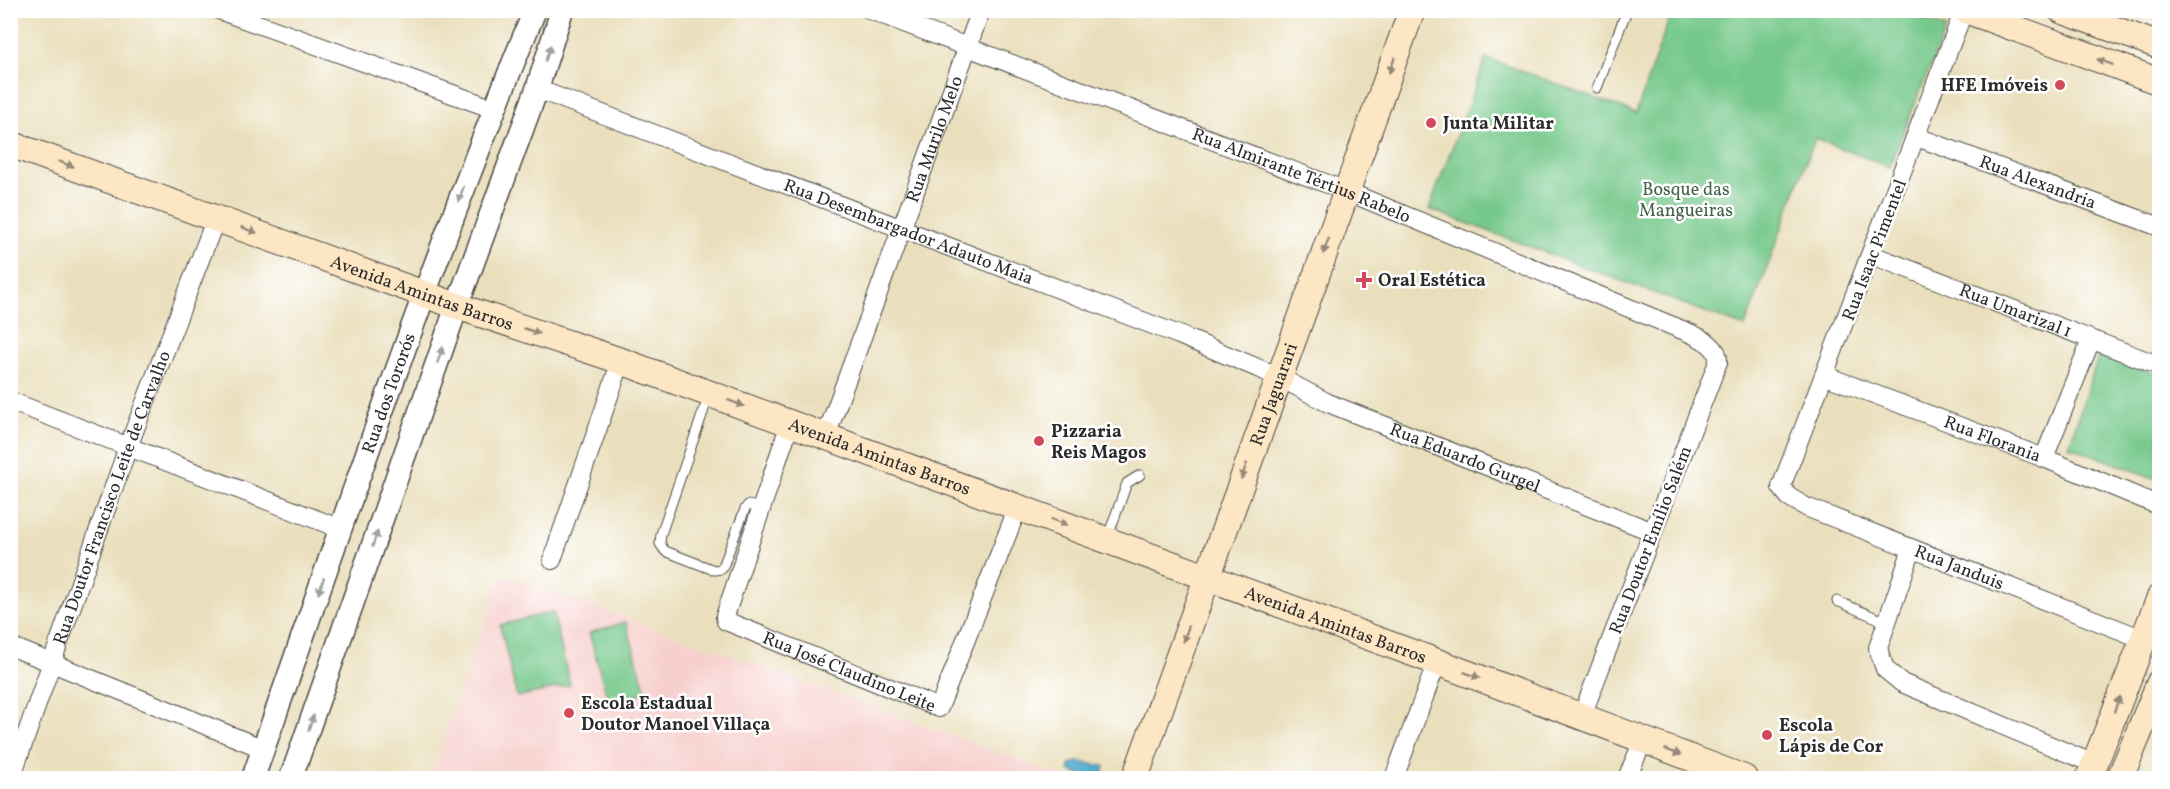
<svg xmlns="http://www.w3.org/2000/svg" width="2170" height="789" viewBox="0 0 2170 789" font-family="Vollkorn,serif">
	<style>
		.built { fill: #f7d0cd }
		.green { fill: #75c88a; stroke: #507a5a; stroke-width: 1.5 }
		.water { fill: #52abcf; stroke: #3e6b7d; stroke-width: 1.5 }
		.lines { fill: none; stroke-linecap: round; stroke-linejoin: round }
		.service-casing { stroke: #484641; stroke-width: 11 }
		.minor-casing { stroke: #484641; stroke-width: 20 }
		.tertiary-casing { stroke: #484641; stroke-width: 25 }
		.secondary-casing { stroke: #484641; stroke-width: 28 }
		.service { stroke: #fff; stroke-width: 9 }
		.minor { stroke: #fff; stroke-width: 18 }
		.tertiary { stroke: #fff; stroke-width: 22 }
		.secondary { stroke: #fce6c4; stroke-width: 26 }
		.oneway { fill: #a0a0a0 }
		.oneway2 { fill: #948878 }
		.poi-dot { fill: #d1495b; stroke: #fff; stroke-width: 2 }
		.labels { text-anchor: middle; stroke-width: 5; stroke-linejoin: round; paint-order: stroke }
		.poi-label { font-size: 18px; font-weight: bold; fill: #2b2b2b; stroke: #fff; text-anchor: start }
		.street-label { font-size: 18px; fill: #2b2b2b; stroke: #fff }
		.park-label { font-size: 18px; fill: #45624c; stroke: #fff }
	</style>
	<rect width="100%" height="100%" fill="#fff"/>
	<filter id="ink" filterUnits="userSpaceOnUse"><feTurbulence type="fractalNoise" baseFrequency=".0167" numOctaves="2"/><feDisplacementMap in="SourceGraphic" scale="12" xChannelSelector="R" yChannelSelector="G"/><feConvolveMatrix kernelMatrix="1 2 1 2 8 2 1 2 1" color-interpolation-filters="sRGB"/></filter>
	<filter id="wash" filterUnits="userSpaceOnUse"><feTurbulence type="fractalNoise" baseFrequency=".008" numOctaves="4" result="noise"/><feDisplacementMap in="SourceGraphic" scale="24" xChannelSelector="R" yChannelSelector="G"/><feGaussianBlur stdDeviation="1.35" result="paint"/><feColorMatrix in="noise" values="0 0 0 0 0 0 0 0 0 0 0 0 0 0 0 0 0 1.4 0 .05"/><feComposite in="paint" operator="in"/></filter>
	<g filter="url(#wash)">
		<rect width="100%" height="100%" fill="#eadfbc"/>
		<path class="built" d="M 501,575 L 708,647 L 1068,778 L 430,778 Z"/>
		<path class="green" d="M 1672,11 L 1902,11 L 1946,28 L 1889,167 L 1815,138 L 1745,327 L 1429,209 L 1486,58 L 1636,113 Z
			M 2099,353 L 2159,375 L 2159,480 L 2069,446 Z
			M 553,612 L 570,685 L 517,697 L 500,625 Z
			M 626,622 L 646,692 L 609,703 L 589,633 Z"/>
		<path class="water" d="M 1079,762 L 1105,766 L 1102,778 L 1090,778 L 1069,771 L 1071,764 Z"/>
	</g>
	<g filter="url(#ink)">
		<g class="lines">
			<g class="service-casing">
				<path id="service" d="M 1597,88 L 1627,10
					M 709,395 L 661,534 L 660,544 L 665,551 L 714,570 L 722,569 L 745,509 L 748,505 L 761,508
					M 1107,539 L 1127,483 L 1140,475
					M 1837,601 L 1886,622"/>
			</g>
			<g class="minor-casing">
				<g id="minor">
					<path d="M 219,10 L 494,109"/>
					<path id="s1" d="M 870,10 L 1346,191 L 1692,334 C 1704,340 1719,347 1718,362 L 1581,718"/>
					<path id="s2" d="M 1964,10 L 1781,487 L 1789,497 L 1806,507 L 2143,639"/>
					<path id="s3" d="M 537,89 L 1179,335 L 1279,377 L 1328,403 L 1653,532"/>
					<path id="s4" d="M 1917,137 L 2160,227"/>
					<path id="s5" d="M 1872,255 L 2160,366"/>
					<path id="s6" d="M 1826,376 L 2044,458 L 2160,506"/>
					<path d="M 10,401 L 341,529"/>
					<path id="s7" d="M 790,423 L 725,616 L 726,621 L 939,708 L 1018,507"/>
					<path id="s8" d="M 826,436 L 981,10"/>
					<path d="M 2044,458 L 2091,340"/>
					<path d="M 1912,549 L 1878,648 L 1885,669 L 1902,683 L 2094,764"/>
					<path d="M 552,560 L 621,361"/>
					<path d="M 10,646 L 264,749"/>
					<path id="s9" d="M 11,778 L 128,447 L 216,218"/>
					<path d="M 1394,778 L 1437,662"/>
					<path d="M 1627,778 L 1643,741"/>
				</g>
			</g>
			<g class="tertiary-casing">
				<g id="tertiary">
					<path id="s10" d="M 253,778 C 344,521 430,262 535,10"/>
					<path d="M 291,778 L 457,306 L 537,89 L 562,10"/>
				</g>
			</g>
			<g class="secondary-casing">
				<g id="secondary">
					<path d="M 1966,10 L 2160,82"/>
					<path d="M 2061,10 L 2160,46"/>
					<path id="s11" d="M 10,144 L 457,306 L 621,361 L 1437,662 L 1744,778"/>
					<path id="s12" d="M 1135,778 L 1412,10"/>
					<path d="M 2089,778 L 2160,597"/>
					<path d="M 2120,778 L 2160,682"/>
				</g>
			</g>
			<use href="#service" class="service"/>
			<use href="#minor" class="minor"/>
			<use href="#tertiary" class="tertiary"/>
			<use href="#secondary" class="secondary"/>
		</g>
		<defs><path id="oneway-solid" d="M-6-.8H1V-3.2L6.5 0L1 3.2V.8H-6Z" transform="scale(1.5)"/></defs>
		<g class="oneway">
			<use href="#oneway-solid" transform="translate(548 53) rotate(-72)"/>
			<use href="#oneway-solid" transform="translate(461 194) rotate(110)"/>
			<use href="#oneway-solid" transform="translate(440 355) rotate(-71)"/>
			<use href="#oneway-solid" transform="translate(375 539) rotate(-71)"/>
			<use href="#oneway-solid" transform="translate(321 586) rotate(109)"/>
			<use href="#oneway-solid" transform="translate(311 723) rotate(-71)"/>
		</g>
		<g class="oneway2">
			<use href="#oneway-solid" transform="translate(2105 62) rotate(-160)"/>
			<use href="#oneway-solid" transform="translate(1392 65) rotate(110)"/>
			<use href="#oneway-solid" transform="translate(66 164) rotate(20)"/>
			<use href="#oneway-solid" transform="translate(249 230) rotate(20)"/>
			<use href="#oneway-solid" transform="translate(1326 246) rotate(110)"/>
			<use href="#oneway-solid" transform="translate(532 331) rotate(18)"/>
			<use href="#oneway-solid" transform="translate(736 403) rotate(21)"/>
			<use href="#oneway-solid" transform="translate(1244 471) rotate(110)"/>
			<use href="#oneway-solid" transform="translate(1059 522) rotate(20)"/>
			<use href="#oneway-solid" transform="translate(1186 634) rotate(109)"/>
			<use href="#oneway-solid" transform="translate(1472 675) rotate(21)"/>
			<use href="#oneway-solid" transform="translate(2117 704) rotate(-69)"/>
			<use href="#oneway-solid" transform="translate(1673 752) rotate(21)"/>
		</g>
	</g>
	<g class="poi-dot">
		<circle cx="2060" cy="85" r="6"/>
		<circle cx="1431" cy="123" r="6"/>
		<path d="M1361 271h6v6h6v6h-6v6h-6v-6h-6v-6h6z"/>
		<circle cx="1039" cy="441" r="6"/>
		<circle cx="569" cy="713" r="6"/>
		<circle cx="1767" cy="735" r="6"/>
	</g>
	<g class="labels">
		<g class="poi-label">
			<text x="2048" y="91" text-anchor="end">HFE Imóveis</text>
			<text x="1443" y="129">Junta Militar</text>
			<text x="1378" y="286">Oral Estética</text>
			<text x="1051" y="437">Pizzaria<tspan x="1051" dy="21">Reis Magos</tspan></text>
			<text x="581" y="709">Escola Estadual<tspan x="581" dy="21">Doutor Manoel Villaça</tspan></text>
			<text x="1779" y="731">Escola<tspan x="1779" dy="21">Lápis de Cor</tspan></text>
		</g>
		<g class="street-label">
			<text dy="6" stroke="none"><textPath href="#s8" startOffset="316">Rua Murilo Melo</textPath></text>
			<text dy="6" stroke="none"><textPath href="#s1" startOffset="462">Rua Almirante Tértius Rabelo</textPath></text>
			<text dy="6" stroke="none"><textPath href="#s4" startOffset="129">Rua Alexandria</textPath></text>
			<text dy="6" stroke="none"><textPath href="#s3" startOffset="398">Rua Desembargador Adauto Maia</textPath></text>
			<text transform="translate(1874 250) rotate(-69)" y="6">Rua Isaac Pimentel</text>
			<text dy="6" stroke="none"><textPath href="#s11" startOffset="438">Avenida Amintas Barros</textPath></text>
			<text dy="6" stroke="none"><textPath href="#s5" startOffset="154">Rua Umarizal 1</textPath></text>
			<text dy="6" stroke="none"><textPath href="#s10" startOffset="408">Rua dos Tororós</textPath></text>
			<text dy="6" stroke="none"><textPath href="#s12" startOffset="408">Rua Jaguarari</textPath></text>
			<text dy="6" stroke="none"><textPath href="#s6" startOffset="178">Rua Florania</textPath></text>
			<text dy="6" stroke="none"><textPath href="#s11" startOffset="924">Avenida Amintas Barros</textPath></text>
			<text dy="6" stroke="none"><textPath href="#s3" startOffset="999">Rua Eduardo Gurgel</textPath></text>
			<text dy="6" stroke="none"><textPath href="#s9" startOffset="298">Rua Doutor Francisco Leite de Carvalho</textPath></text>
			<text transform="translate(1650 540) rotate(-69)" y="6">Rua Doutor Emílio Salém</text>
			<text dy="6" stroke="none"><textPath href="#s2" startOffset="708">Rua Janduis</textPath></text>
			<text dy="6" stroke="none"><textPath href="#s11" startOffset="1410">Avenida Amintas Barros</textPath></text>
			<text dy="6" stroke="none"><textPath href="#s7" startOffset="342">Rua José Claudino Leite</textPath></text>
		</g>
		<g class="park-label">
			<text x="1686" y="195">Bosque das<tspan x="1686" dy="21">Mangueiras</tspan></text>
		</g>
	</g>
	<rect width="2170" height="789" fill="none" stroke="#fff" stroke-width="36"/>
</svg>
